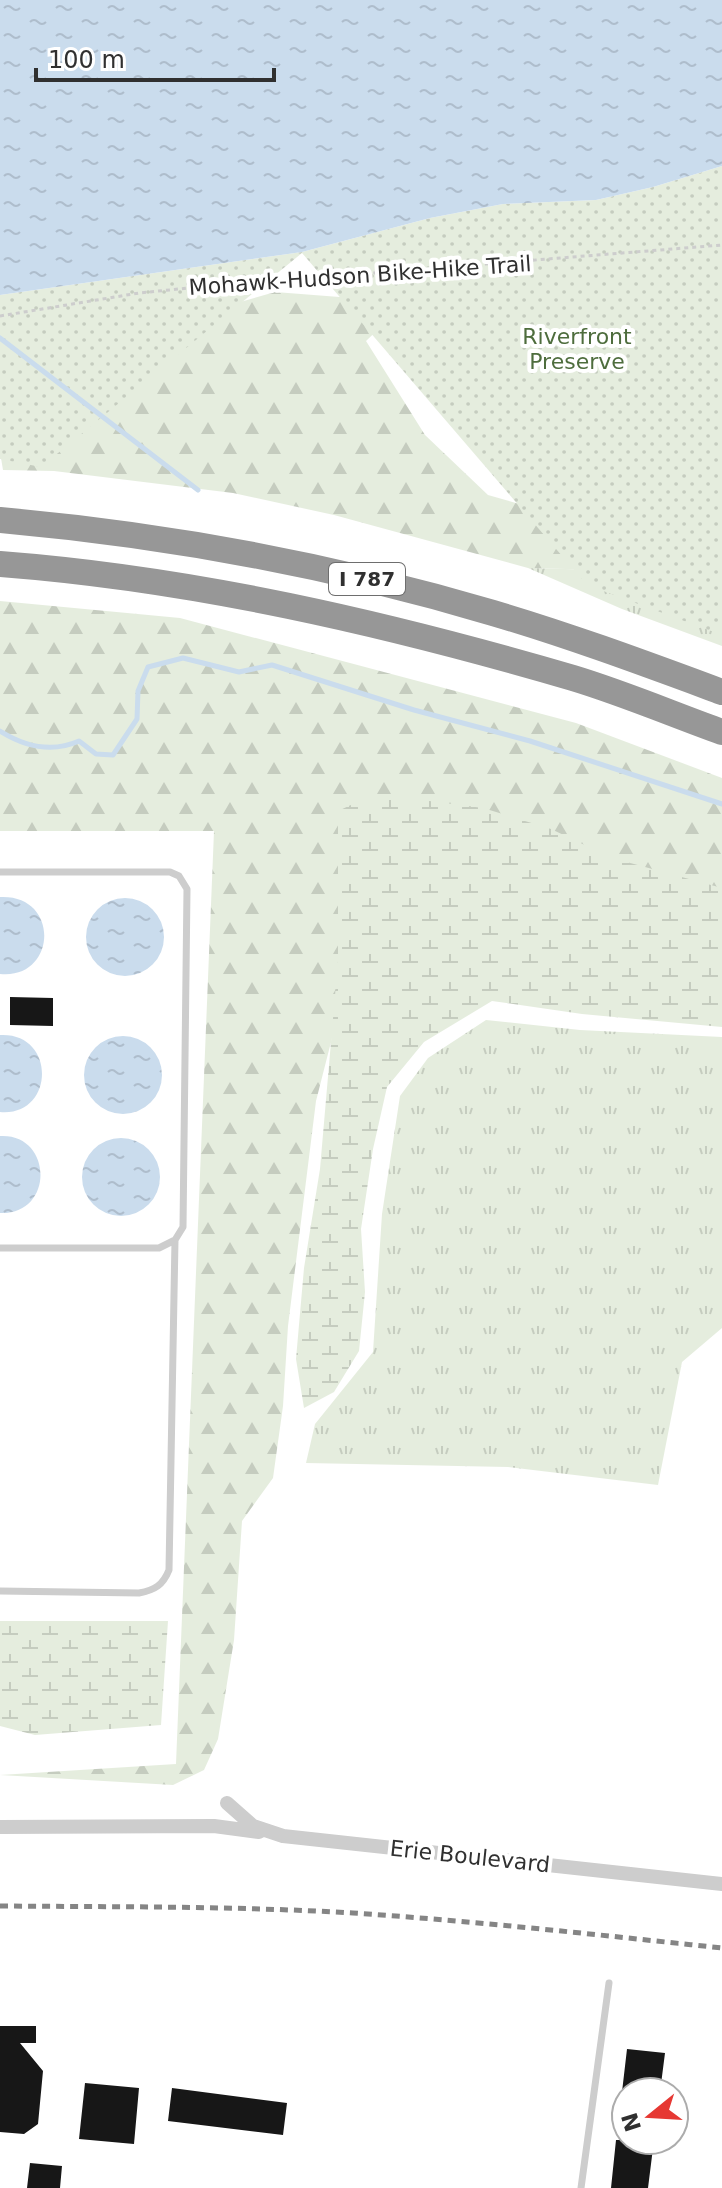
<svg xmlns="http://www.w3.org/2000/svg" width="722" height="2188" viewBox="0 0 722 2188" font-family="'DejaVu Sans',sans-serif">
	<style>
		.grass { fill: url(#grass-tufts) }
		.forest { fill: url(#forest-firs) }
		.wetland { fill: url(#wetland-marsh) }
		.park { fill: url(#park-dots) }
		.water { fill: url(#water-ripples) }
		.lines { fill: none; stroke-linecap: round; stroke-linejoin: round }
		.stream { stroke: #cadced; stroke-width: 5 }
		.building { fill: #171717 }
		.path { stroke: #cdcdcd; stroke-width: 3; stroke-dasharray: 4 4; stroke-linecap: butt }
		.lane { stroke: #cdcdcd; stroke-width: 7 }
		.street { stroke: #cdcdcd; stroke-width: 14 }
		.highway { stroke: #979797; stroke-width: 26 }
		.rail { stroke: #858585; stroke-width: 5; stroke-dasharray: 8 6; stroke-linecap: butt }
		.labels { text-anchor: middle; stroke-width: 8; stroke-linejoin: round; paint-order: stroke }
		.shield { fill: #fff; stroke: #6e6e6e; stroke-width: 2 }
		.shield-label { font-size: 20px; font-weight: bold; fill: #303030 }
		.street-label { font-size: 22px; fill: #303030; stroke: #fff }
		.park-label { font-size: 22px; fill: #4e6d3d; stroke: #fff }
	</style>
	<defs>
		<pattern id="grass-tufts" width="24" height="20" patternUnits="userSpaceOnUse" patternTransform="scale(2)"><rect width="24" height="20" fill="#e5edde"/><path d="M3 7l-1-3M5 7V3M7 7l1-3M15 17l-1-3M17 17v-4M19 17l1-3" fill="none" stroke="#c5ccbf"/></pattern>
		<pattern id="forest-firs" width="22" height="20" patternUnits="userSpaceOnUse" patternTransform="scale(2)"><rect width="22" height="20" fill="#e5edde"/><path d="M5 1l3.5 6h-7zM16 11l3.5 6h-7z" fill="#c5ccbf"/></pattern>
		<pattern id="wetland-marsh" width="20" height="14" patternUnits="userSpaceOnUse" patternTransform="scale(2)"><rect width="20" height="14" fill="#e5edde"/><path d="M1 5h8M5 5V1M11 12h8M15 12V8" fill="none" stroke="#c5ccbf"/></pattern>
		<pattern id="park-dots" width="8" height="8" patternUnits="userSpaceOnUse" patternTransform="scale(2)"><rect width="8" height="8" fill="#e5edde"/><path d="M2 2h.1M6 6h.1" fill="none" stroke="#c5ccbf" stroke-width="1.8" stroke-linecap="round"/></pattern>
		<pattern id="water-ripples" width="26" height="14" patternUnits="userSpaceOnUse" patternTransform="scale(2)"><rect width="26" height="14" fill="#cadced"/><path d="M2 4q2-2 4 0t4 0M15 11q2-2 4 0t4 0" fill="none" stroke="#aebdcc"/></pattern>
	</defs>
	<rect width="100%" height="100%" fill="#fff"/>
	<path class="grass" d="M 528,568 L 603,570 L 722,581 L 722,646 L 622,609 Z
		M 486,1020 L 580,1030 L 722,1037 L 722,1328 L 682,1362 L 658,1485 L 508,1467 L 306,1463 L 315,1424 L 373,1352 L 382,1214 L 400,1096 L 428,1058 Z"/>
	<path class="forest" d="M 275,292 L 391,301 L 389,319 L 366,341 L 425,435 L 488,495 L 554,514 L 603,570 L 528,568 L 334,515 L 233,493 L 54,471 L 3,470 L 0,452 L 0,331 L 202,313 Z
		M 0,601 L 180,618 L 576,723 L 722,778 L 722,925 L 358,936 L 316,1101 L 288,1326 L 283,1406 L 273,1478 L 242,1521 L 234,1640 L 218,1739 L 204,1770 L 173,1785 L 0,1775 L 176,1764 L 214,831 L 0,831 Z"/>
	<path class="wetland" d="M 368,797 L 414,799 L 483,808 L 551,829 L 612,858 L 722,888 L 722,1027 L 582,1014 L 492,1001 L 424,1042 L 387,1087 L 373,1149 L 361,1229 L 365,1292 L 359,1351 L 334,1392 L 304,1408 L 296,1359 L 304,1268 L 320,1169 L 338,961 L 338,811 Z
		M 0,1621 L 168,1621 L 161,1725 L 35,1735 L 0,1726 Z"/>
	<path class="park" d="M 722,166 L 722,635 L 587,585 L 302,253 L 41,467 L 0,459 L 0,295 L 302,252 L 430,218 L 503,204 L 596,200 L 653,187 Z"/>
	<path class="water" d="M 0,0 L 722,0 L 722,166 L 653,187 L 596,200 L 503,204 L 430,218 L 302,252 L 0,295 Z
		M 0,897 C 61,894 57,980 0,974 Z
		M86 937a39 39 0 1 1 78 0a39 39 0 1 1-78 0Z
		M 0,1035 C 57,1032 55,1117 0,1112 Z
		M84 1075a39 39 0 1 1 78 0a39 39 0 1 1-78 0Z
		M 0,1136 C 53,1133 55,1215 0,1213 Z
		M82 1177a39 39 0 1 1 78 0a39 39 0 1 1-78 0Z"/>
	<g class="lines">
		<path class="stream" d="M 0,338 L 198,490
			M 0,731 C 24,746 52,753 79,741 L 96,754 L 113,755 L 137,719 L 138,691 L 148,667 L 183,658 L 239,672 L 272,665 L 414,710 L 530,741 L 722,804"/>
	</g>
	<path class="building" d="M 10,997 L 53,998 L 53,1026 L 10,1025 Z
		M 0,2026 L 36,2026 L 36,2043 L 20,2043 L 43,2071 L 38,2124 L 24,2134 L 0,2132 Z
		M 627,2049 L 665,2053 L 660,2092 L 622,2092 Z
		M 85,2083 L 139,2088 L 134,2144 L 79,2139 Z
		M 172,2088 L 287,2103 L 283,2135 L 168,2121 Z
		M 616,2140 L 654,2140 L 648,2188 L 611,2188 Z
		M 30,2163 L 62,2166 L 60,2188 L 27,2188 Z"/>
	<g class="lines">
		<path class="path" d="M 0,316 L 139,293 L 199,287 L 722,245"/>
		<path class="lane" d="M 0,872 L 170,872 L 179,876 L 187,889 L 183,1227 L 175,1240 L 159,1248 L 0,1248
			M 0,1591 L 139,1593 C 155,1590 163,1585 169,1570 L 175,1240
			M 581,2188 L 609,1983"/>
		<path class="street" d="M 227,1803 L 253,1826 L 283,1836 L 722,1884
			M 0,1827 L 214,1826 L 259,1832"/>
		<path class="highway" d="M 0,520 C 167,535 332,565 493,613 C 571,636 646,664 722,692
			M 0,564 C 195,579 385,623 573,678 C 623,693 672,714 722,732"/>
		<path class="rail" d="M 0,1906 C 118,1907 235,1906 353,1913 C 476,1921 599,1935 722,1948"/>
	</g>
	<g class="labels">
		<rect class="shield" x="329" y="563" width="76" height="32" rx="6"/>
		<g class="shield-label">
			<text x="367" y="586">I 787</text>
		</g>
		<g class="street-label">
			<text transform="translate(360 275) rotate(-4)" y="8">Mohawk-Hudson Bike-Hike Trail</text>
			<text transform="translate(470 1856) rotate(6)" y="8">Erie Boulevard</text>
		</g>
		<g class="park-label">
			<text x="577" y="344">Riverfront<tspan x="577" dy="25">Preserve</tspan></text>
		</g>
	</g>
	<g transform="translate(650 2116) rotate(252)"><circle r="38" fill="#ffffff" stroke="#acacac" stroke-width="2"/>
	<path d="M0-6L14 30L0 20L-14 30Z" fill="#e63833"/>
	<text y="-12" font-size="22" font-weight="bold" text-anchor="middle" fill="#303030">N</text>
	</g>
	<path d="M36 68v12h238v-12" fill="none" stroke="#303030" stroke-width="4"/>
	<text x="48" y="68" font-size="24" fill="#303030" stroke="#ffffff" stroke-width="6" paint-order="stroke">100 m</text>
</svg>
